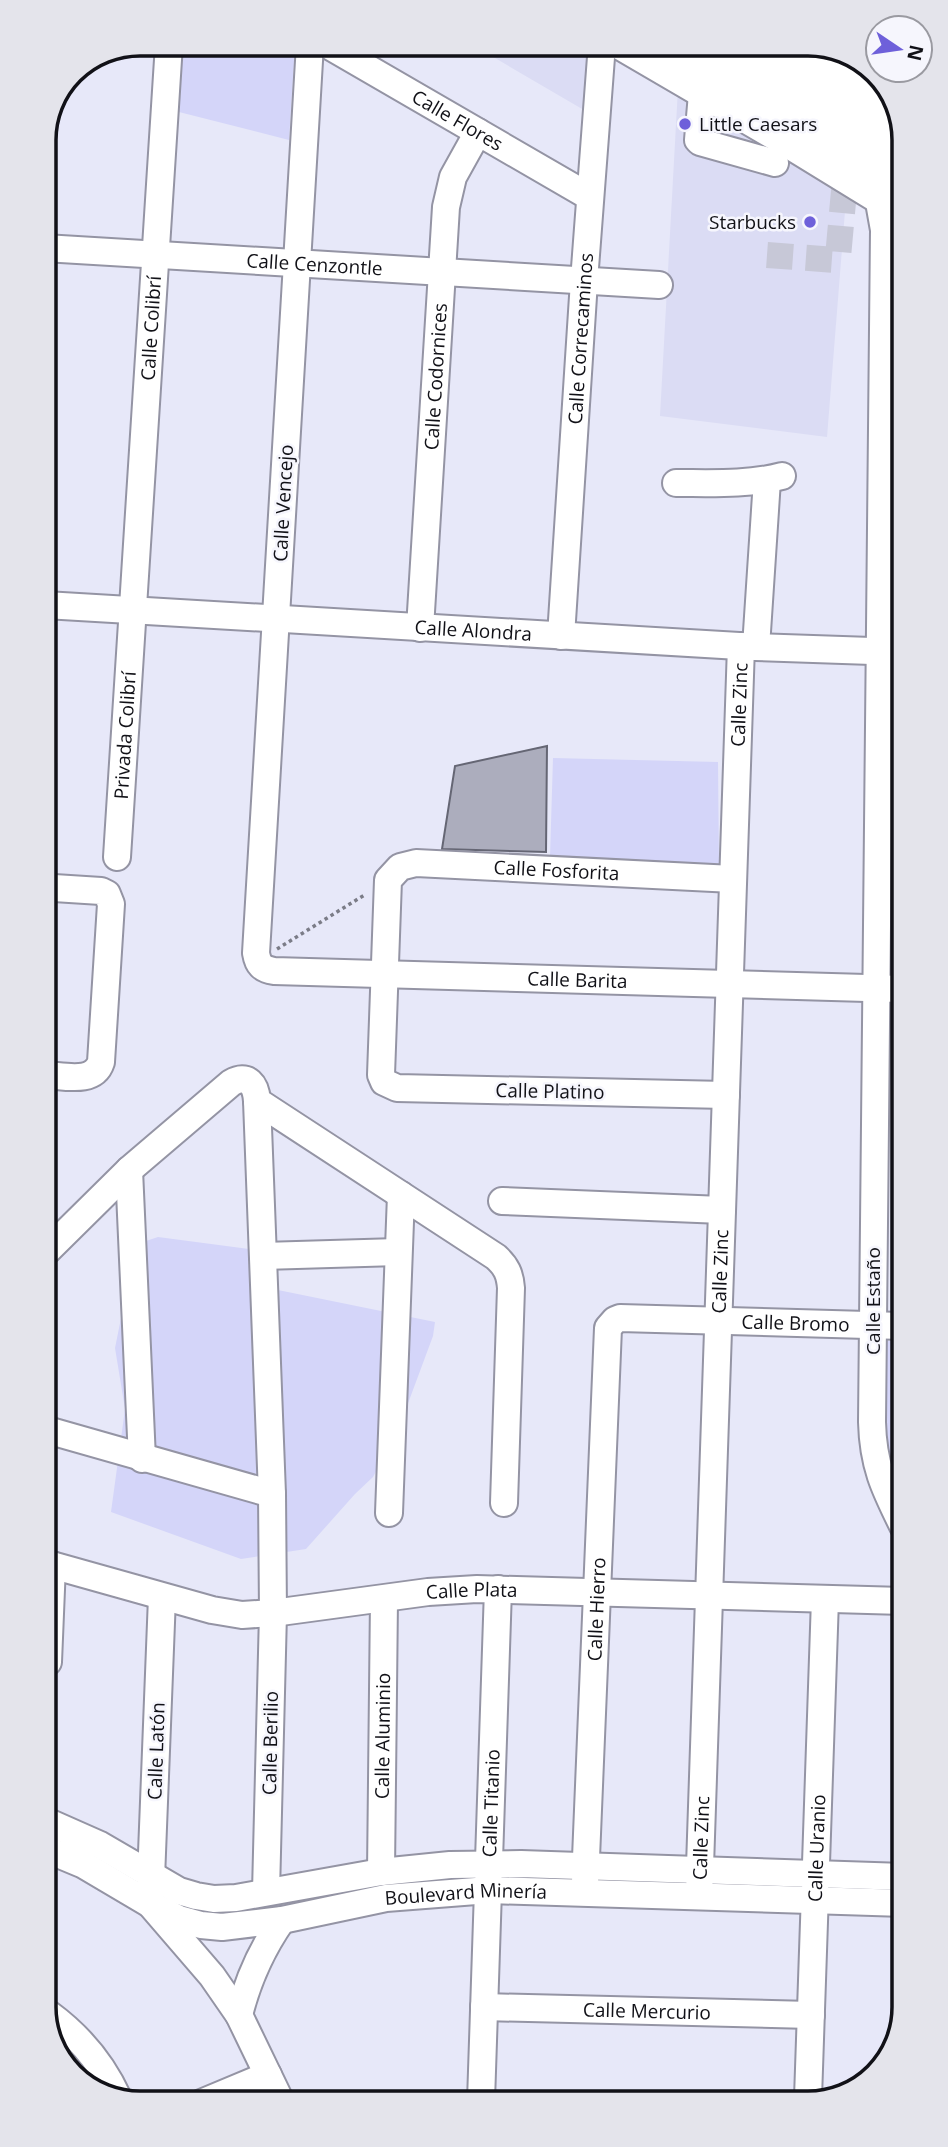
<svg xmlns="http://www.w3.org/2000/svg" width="948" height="2147" viewBox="0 0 948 2147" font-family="'Open Sans',sans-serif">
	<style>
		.built { fill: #dbdcf4 }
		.green { fill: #d4d5f9 }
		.building { fill: #acadbd; stroke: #656674; stroke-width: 2 }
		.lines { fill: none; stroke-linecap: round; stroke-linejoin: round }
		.minor-tunnel { stroke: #c7c8d7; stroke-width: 26; stroke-dasharray: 26 13; stroke-linecap: butt }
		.minor-casing { stroke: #9494a4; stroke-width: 30 }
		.major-casing { stroke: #9494a4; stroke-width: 37 }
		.path { stroke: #7b7c87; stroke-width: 3.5; stroke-dasharray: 3.5 3.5; stroke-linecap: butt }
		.minor { stroke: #fff; stroke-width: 26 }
		.major { stroke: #fff; stroke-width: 33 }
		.poi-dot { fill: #6e60da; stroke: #f6f6fd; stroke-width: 2.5 }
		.labels { text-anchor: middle; stroke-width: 5; stroke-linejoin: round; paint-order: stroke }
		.street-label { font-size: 19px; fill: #111117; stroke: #f6f6fd }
		.poi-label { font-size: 19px; fill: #111117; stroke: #f6f6fd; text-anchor: start }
		.rim { fill: none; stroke: #111117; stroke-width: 3.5 }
	</style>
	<rect width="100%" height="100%" fill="#e7e8f9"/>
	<path class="built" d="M 471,44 L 574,44 L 591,54 L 589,113 Z
		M 801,44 L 815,44 L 867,64 L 889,95 Z
		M 678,88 L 847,186 L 827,437 L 660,416 Z"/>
	<path class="green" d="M 180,44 L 295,44 L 289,140 L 175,111 Z
		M 553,758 L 718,762 L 719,867 L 550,857 Z
		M 158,1237 L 249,1249 L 273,1289 L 435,1322 L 433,1336 L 397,1433 L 373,1477 L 355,1494 L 306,1549 L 241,1559 L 111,1512 L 125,1409 L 115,1348 L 129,1278 L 140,1243 Z
		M 882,1341 L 902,1341 L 903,1496 L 884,1459 Z"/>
	<path class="building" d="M 547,746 L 546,852 L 442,849 L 455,766 Z"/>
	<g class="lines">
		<path class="minor-tunnel" d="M 767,255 L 836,260 L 838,257 L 845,180"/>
		<g class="minor-casing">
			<g id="minor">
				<path id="s1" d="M 310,44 L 256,953 C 258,965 262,969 274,971 L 901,989"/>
				<path id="s2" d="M 326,44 L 590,197"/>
				<path d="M 616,44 L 777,138 L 891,208"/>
				<path d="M 786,44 L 899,112"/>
				<path d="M 702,94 L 698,140 L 700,142 L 775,163"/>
				<path d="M 877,152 L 879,202 L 884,230 L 872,1422 C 873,1465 884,1488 903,1526"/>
				<path id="s3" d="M 44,248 L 659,285"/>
				<path d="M 676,483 C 711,483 748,485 782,476"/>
				<path id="s4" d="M 45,605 L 756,647 L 901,652"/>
				<path id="s5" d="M 420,628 L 446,207 L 453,177 L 478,132"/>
				<path id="s6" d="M 561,636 L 584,281 L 602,44"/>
				<path d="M 756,647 L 767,480"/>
				<path id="s7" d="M 117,857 L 169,44"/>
				<path d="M 46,1075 C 65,1076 94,1084 101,1062 L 111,904 L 107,894 L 101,891 L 54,888"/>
				<path id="s8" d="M 726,1095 L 397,1088 L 384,1082 L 381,1075 L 388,880 L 400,867 L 416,863 L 733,879"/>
				<path d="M 257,1101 L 496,1257 C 506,1266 510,1274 511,1288 L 504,1503"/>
				<path d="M 129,1170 L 142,1459"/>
				<path d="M 502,1201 L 722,1210"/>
				<path d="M 47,1251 L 129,1170 L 231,1083 C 248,1073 256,1085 257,1101 L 272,1494 L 273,1613 L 266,1892"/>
				<path d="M 263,1256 L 398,1252"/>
				<path d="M 47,1430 L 272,1494"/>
				<path d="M 389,1513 L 401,1195"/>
				<path id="s9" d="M 48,1564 L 212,1610 L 242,1615 L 273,1613 L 428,1592 L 477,1589 L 903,1601"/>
				<path d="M 162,1597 L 150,1904 L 212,1976 L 239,2015 L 281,2102"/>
				<path d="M 48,1662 L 52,1565"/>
				<path d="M 48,1822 L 100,1845 L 179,1891 L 196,1896 L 214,1899 L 236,1898 L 381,1872 L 450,1865 L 521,1864 L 904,1877"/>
				<path id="s10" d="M 48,1850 L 84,1865 L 150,1904 L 179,1919 L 201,1925 L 222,1927 L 282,1920 L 386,1898 L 489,1890 L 904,1903"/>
				<path id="s11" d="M 381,1872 L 384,1599"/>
				<path id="s12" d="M 585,1882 L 608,1328 L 615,1320 L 620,1318 L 902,1326"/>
				<path id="s13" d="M 699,1896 L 741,646"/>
				<path id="s14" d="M 484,2007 L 811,2015"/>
				<path d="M 49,2014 C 79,2036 102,2063 118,2098"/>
				<path d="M 239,2015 C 248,1979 261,1950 282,1920"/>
				<path id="s15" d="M 808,2098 L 825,1599"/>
				<path id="s16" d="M 481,2101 L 498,1589"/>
				<path d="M 201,2103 L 268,2075"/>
			</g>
		</g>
		<g class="major-casing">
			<path id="major" d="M 667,44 L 899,179
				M 732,44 L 899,142"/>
		</g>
		<path class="path" d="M 277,949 L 366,894
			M 894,1402 L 902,1410"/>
		<use href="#minor" class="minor"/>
		<use href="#major" class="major"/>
	</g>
	<g class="poi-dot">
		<circle cx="685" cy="124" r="7"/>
		<circle cx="810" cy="222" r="7"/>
	</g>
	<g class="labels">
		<g class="street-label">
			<text dy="7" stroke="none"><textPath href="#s2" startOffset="152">Calle Flores</textPath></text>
			<text dy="7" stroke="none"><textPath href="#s3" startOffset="271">Calle Cenzontle</textPath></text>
			<text dy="7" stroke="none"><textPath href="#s7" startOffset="530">Calle Colibrí</textPath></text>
			<text dy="7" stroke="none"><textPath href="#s6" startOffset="298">Calle Correcaminos</textPath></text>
			<text dy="7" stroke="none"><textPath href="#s5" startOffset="252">Calle Codornices</textPath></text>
			<text transform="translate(283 503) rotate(-87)" y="7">Calle Vencejo</text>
			<text dy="7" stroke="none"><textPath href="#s4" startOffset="429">Calle Alondra</textPath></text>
			<text dy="7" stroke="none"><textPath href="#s13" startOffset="1192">Calle Zinc</textPath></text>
			<text dy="7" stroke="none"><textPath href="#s7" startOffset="122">Privada Colibrí</textPath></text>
			<text dy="7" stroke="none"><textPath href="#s8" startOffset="721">Calle Fosforita</textPath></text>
			<text dy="7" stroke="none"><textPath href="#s1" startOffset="1242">Calle Barita</textPath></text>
			<text transform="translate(550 1091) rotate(1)" y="7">Calle Platino</text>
			<text dy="7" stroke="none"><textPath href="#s13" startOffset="625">Calle Zinc</textPath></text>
			<text transform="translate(873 1301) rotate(-90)" y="7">Calle Estaño</text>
			<text dy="7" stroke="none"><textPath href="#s12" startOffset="746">Calle Bromo</textPath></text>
			<text dy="7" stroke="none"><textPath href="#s9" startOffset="432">Calle Plata</textPath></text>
			<text dy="7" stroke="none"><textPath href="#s12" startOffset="273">Calle Hierro</textPath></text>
			<text dy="7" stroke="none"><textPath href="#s11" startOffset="136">Calle Aluminio</textPath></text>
			<text transform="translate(270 1743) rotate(-89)" y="7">Calle Berilio</text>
			<text transform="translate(156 1751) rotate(-88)" y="7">Calle Latón</text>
			<text dy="7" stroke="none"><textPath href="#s16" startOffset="298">Calle Titanio</textPath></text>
			<text dy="7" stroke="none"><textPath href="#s13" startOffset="58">Calle Zinc</textPath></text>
			<text dy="7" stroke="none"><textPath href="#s15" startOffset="250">Calle Uranio</textPath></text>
			<text dy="7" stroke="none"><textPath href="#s10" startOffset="439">Boulevard Minería</textPath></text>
			<text dy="7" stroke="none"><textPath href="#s14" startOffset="163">Calle Mercurio</textPath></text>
		</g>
		<g class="poi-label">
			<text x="699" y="131">Little Caesars</text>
			<text x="796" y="229" text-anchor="end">Starbucks</text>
		</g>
	</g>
	<path d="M0 0H948V2147H0ZM140 56H808A84 84 0 0 1 892 140V2007A84 84 0 0 1 808 2091H140A84 84 0 0 1 56 2007V140A84 84 0 0 1 140 56Z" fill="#e4e4eb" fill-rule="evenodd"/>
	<path class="rim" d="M140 56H808A84 84 0 0 1 892 140V2007A84 84 0 0 1 808 2091H140A84 84 0 0 1 56 2007V140A84 84 0 0 1 140 56Z"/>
	<g transform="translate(899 49) rotate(103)"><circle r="33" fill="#f6f6fd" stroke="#9a9aa1" stroke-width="2"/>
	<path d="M0-5L12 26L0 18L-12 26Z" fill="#6e60da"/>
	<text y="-10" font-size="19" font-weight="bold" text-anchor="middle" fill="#111117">N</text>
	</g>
</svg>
